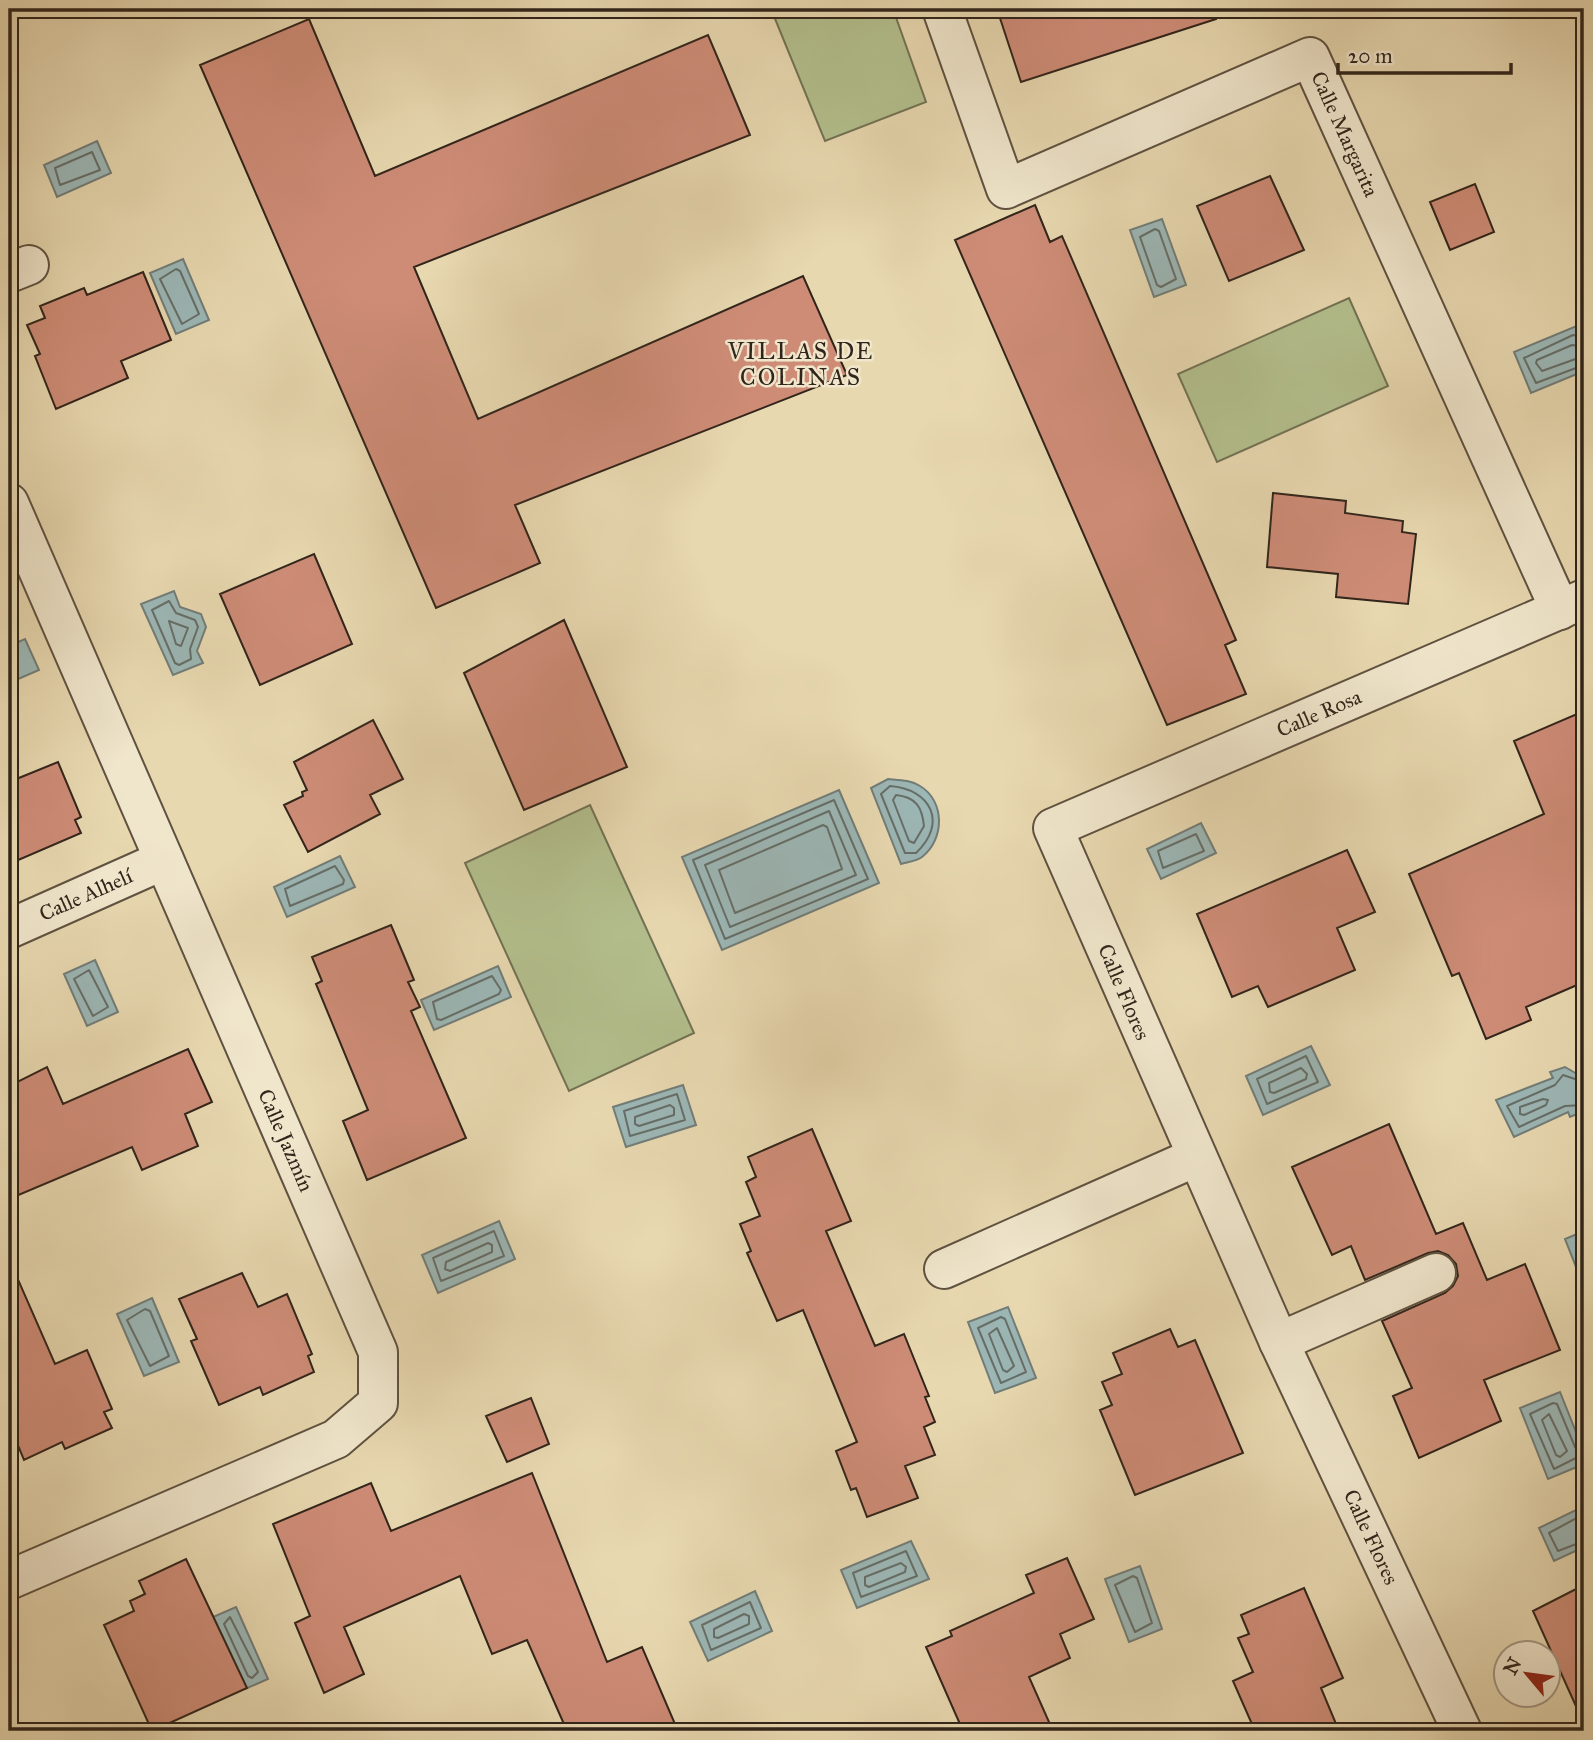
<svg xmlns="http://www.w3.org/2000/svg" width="1593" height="1740" viewBox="0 0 1593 1740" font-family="'IM FELL Great Primer',serif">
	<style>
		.green { fill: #b3bf8d; stroke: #727254; stroke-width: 2 }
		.water { fill: #9cb7b6; stroke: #717d78; stroke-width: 2 }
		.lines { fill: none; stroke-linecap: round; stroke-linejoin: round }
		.shore { stroke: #666e68; stroke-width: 2 }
		.building { fill: #ce8c77; stroke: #31251b; stroke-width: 2 }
		.street-casing { stroke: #5f5240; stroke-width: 42 }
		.street { stroke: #f0e6cc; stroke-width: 38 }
		.labels { text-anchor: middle; stroke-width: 5; stroke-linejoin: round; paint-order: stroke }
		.street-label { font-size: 21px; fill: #31251b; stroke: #f0e6cc }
		.neighbourhood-label { font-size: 23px; letter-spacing: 2px; fill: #31251b; stroke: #f0e6cc }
	</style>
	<rect width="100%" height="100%" fill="#e8d8b0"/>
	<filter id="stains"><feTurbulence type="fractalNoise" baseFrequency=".00286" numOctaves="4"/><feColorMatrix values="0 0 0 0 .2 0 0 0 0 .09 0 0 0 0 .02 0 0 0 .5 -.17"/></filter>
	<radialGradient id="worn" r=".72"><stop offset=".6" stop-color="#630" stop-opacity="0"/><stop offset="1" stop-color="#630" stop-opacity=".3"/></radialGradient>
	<path class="green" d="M 771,9 L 893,9 L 926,102 L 825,141 Z
		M 1349,298 L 1388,386 L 1217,462 L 1178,374 Z
		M 590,805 L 694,1033 L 569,1091 L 465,863 Z"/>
	<path class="water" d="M 97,141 L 111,173 L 57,197 L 44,165 Z
		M 1162,219 L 1186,285 L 1154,297 L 1130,230 Z
		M 183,259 L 209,320 L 176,334 L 150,273 Z
		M 1579,325 L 1584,338 L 1584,371 L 1531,393 L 1514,352 Z
		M 174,591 L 180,607 L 201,614 L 206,627 L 197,651 L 203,663 L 173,675 L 141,604 Z
		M 25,639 L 39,670 L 9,683 L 9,646 Z
		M 888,779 C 899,780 911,780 920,786 C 945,801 945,839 922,857 C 917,861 908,862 901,864 L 871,788 Z
		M 839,790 L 879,883 L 722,950 L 682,857 Z
		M 1201,823 L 1216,853 L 1161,879 L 1147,849 Z
		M 340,856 L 355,887 L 287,917 L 274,887 Z
		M 95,960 L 118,1012 L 87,1026 L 64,974 Z
		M 498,966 L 511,997 L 434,1030 L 421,1000 Z
		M 1311,1046 L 1330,1085 L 1263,1115 L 1246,1076 Z
		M 1565,1067 L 1584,1078 L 1584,1111 L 1570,1117 L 1568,1112 L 1514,1137 L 1496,1100 L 1553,1078 L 1550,1072 Z
		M 683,1085 L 696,1125 L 626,1147 L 613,1107 Z
		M 499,1221 L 515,1259 L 438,1293 L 422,1255 Z
		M 1584,1231 L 1584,1287 L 1565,1239 Z
		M 152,1298 L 179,1362 L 144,1376 L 117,1314 Z
		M 1008,1307 L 1036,1378 L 995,1393 L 968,1322 Z
		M 1560,1392 L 1584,1452 L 1584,1464 L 1548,1479 L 1520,1408 Z
		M 1584,1506 L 1584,1547 L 1554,1561 L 1539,1528 Z
		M 911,1541 L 929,1579 L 857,1608 L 841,1570 Z
		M 1140,1566 L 1162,1629 L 1129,1642 L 1105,1579 Z
		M 755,1591 L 772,1631 L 708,1661 L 690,1622 Z
		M 236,1607 L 268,1679 L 245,1689 L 213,1617 Z"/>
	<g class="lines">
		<path class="shore" d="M 92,152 L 100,170 L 60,185 L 55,168 Z
			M 1155,229 L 1159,231 L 1176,279 L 1161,287 L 1157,285 L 1140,237 Z
			M 176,269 L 180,271 L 199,314 L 182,324 L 160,279 Z
			M 1584,338 L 1573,335 L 1524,358 L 1536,383 L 1584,365
			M 1584,347 L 1572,345 L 1537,360 L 1536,363 L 1542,371 L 1584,356
			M 169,601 L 176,613 L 195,620 L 198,627 L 190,649 L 191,659 L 179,665 L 175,663 L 152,610 Z
			M 169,621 L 188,628 L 181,646 L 176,644 Z
			M 890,786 C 931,789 948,823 916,853 L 905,853 L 881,794 Z
			M 896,795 C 916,797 922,807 924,826 L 914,843 L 909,841 L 893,800 Z
			M 834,800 L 868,879 L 725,939 L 693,860 Z
			M 829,811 L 856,875 L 730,927 L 705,865 Z
			M 823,825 L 827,827 L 842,869 L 735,913 L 719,870 Z
			M 1196,834 L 1204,851 L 1163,868 L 1158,851 Z
			M 335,866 L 344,880 L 343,884 L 290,906 L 285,889 Z
			M 89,970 L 108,1007 L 93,1016 L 74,979 Z
			M 492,976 L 501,990 L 499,994 L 441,1020 L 437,1019 L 433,1002 Z
			M 1306,1056 L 1318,1082 L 1267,1104 L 1257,1079 Z
			M 1301,1068 L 1307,1074 L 1306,1079 L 1274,1093 L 1270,1092 L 1269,1083 Z
			M 1584,1082 L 1563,1075 L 1555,1085 L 1507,1106 L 1519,1127 L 1565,1106 L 1584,1105
			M 677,1094 L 685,1120 L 630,1136 L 624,1111 Z
			M 1543,1099 L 1548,1100 L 1546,1105 L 1524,1115 L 1520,1114 L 1520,1107 Z
			M 670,1105 L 674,1108 L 674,1115 L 639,1126 L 635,1124 L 635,1117 Z
			M 494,1231 L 504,1256 L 441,1281 L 433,1258 Z
			M 488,1243 L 492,1245 L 492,1252 L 450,1271 L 445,1269 L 446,1262 Z
			M 145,1309 L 150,1311 L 169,1356 L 150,1366 L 127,1320 Z
			M 1001,1317 L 1005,1319 L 1026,1372 L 1001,1383 L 978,1328 Z
			M 997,1328 L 1014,1366 L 1007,1372 L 1003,1370 L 989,1334 Z
			M 1553,1403 L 1557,1404 L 1575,1447 L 1582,1455 L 1554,1469 L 1530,1414 Z
			M 1549,1414 L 1567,1451 L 1560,1457 L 1556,1455 L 1542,1420 Z
			M 1584,1514 L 1549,1533 L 1558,1551 L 1584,1541
			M 906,1551 L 917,1576 L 861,1597 L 853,1573 Z
			M 901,1563 L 906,1567 L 905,1572 L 869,1587 L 865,1585 L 865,1577 Z
			M 1133,1576 L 1137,1578 L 1152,1623 L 1135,1632 L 1115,1585 Z
			M 750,1602 L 761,1628 L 711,1650 L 702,1625 Z
			M 744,1614 L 749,1616 L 749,1624 L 718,1638 L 714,1637 L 714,1629 Z
			M 230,1617 L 258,1672 L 252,1678 L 248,1676 L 224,1624 Z"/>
	</g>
	<path class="building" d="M 997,9 L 1214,9 L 1216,19 L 1021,82 Z
		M 309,19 L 375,176 L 708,35 L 719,61 L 750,135 L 414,267 L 478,419 L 803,276 L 847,375 L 515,505 L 540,563 L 436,608 L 200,65 Z
		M 1270,176 L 1304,250 L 1229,281 L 1197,206 Z
		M 1475,184 L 1494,232 L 1450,250 L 1430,202 Z
		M 1035,205 L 1050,242 L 1062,236 L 1236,640 L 1225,645 L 1246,694 L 1167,725 L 955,240 Z
		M 143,272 L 171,340 L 121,361 L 128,378 L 56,409 L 35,356 L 40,354 L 27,325 L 45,318 L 40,306 L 84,288 L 87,295 Z
		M 1273,493 L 1346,501 L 1345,513 L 1403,521 L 1402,532 L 1416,534 L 1408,604 L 1336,597 L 1338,574 L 1267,567 Z
		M 314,554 L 352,644 L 260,685 L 220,594 Z
		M 564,620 L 627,767 L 524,810 L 464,673 Z
		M 1584,711 L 1584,982 L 1526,1007 L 1531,1020 L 1486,1039 L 1459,973 L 1452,976 L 1409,874 L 1544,814 L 1514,741 Z
		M 373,720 L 403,779 L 370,795 L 380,814 L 308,852 L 284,805 L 303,796 L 302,792 L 307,790 L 294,762 Z
		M 58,762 L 81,817 L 75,820 L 81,833 L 9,864 L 9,782 Z
		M 1347,850 L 1375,912 L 1337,928 L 1355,970 L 1268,1007 L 1258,986 L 1232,997 L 1197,914 Z
		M 391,925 L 414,980 L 408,982 L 420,1007 L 411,1011 L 466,1138 L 367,1180 L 343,1121 L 368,1110 L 316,984 L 322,981 L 312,957 Z
		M 188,1049 L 212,1102 L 185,1114 L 198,1146 L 142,1170 L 132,1147 L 9,1199 L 9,1086 L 47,1067 L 63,1104 Z
		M 1389,1124 L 1436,1234 L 1463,1223 L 1487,1280 L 1525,1264 L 1560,1350 L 1484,1380 L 1501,1421 L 1419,1458 L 1393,1396 L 1412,1388 L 1382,1321 L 1445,1293 L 1453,1286 L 1458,1276 L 1456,1264 L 1448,1255 L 1438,1251 L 1428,1253 L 1365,1280 L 1351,1246 L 1332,1255 L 1292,1167 Z
		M 812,1129 L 851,1221 L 826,1231 L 875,1346 L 904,1334 L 929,1396 L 925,1397 L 935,1422 L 924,1427 L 935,1455 L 905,1466 L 918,1498 L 867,1517 L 856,1488 L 851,1490 L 836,1451 L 857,1442 L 803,1310 L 777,1321 L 747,1253 L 751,1251 L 740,1224 L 760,1216 L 746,1182 L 756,1177 L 748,1157 Z
		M 9,1259 L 55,1364 L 87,1350 L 112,1409 L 104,1412 L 112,1428 L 65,1449 L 62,1442 L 24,1460 L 9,1424 Z
		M 242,1273 L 258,1307 L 287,1294 L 312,1354 L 308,1356 L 314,1372 L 263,1395 L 260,1387 L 219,1405 L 191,1341 L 197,1339 L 179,1299 Z
		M 1170,1329 L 1178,1347 L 1195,1340 L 1243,1453 L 1135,1495 L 1100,1410 L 1112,1405 L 1102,1382 L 1122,1374 L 1113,1353 Z
		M 531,1398 L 549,1444 L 507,1462 L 486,1416 Z
		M 532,1473 L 607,1662 L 642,1647 L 678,1731 L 567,1731 L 527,1640 L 492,1654 L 460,1576 L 344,1627 L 364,1674 L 324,1693 L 295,1623 L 310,1616 L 273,1524 L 371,1483 L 391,1531 Z
		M 1067,1558 L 1094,1619 L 1060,1634 L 1070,1658 L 1029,1677 L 1053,1731 L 963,1731 L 926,1647 L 952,1636 L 950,1631 L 1034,1593 L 1026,1575 Z
		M 186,1559 L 247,1688 L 152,1731 L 104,1625 L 134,1611 L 130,1601 L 145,1594 L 139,1581 Z
		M 1584,1585 L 1584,1724 L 1533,1611 Z
		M 1304,1588 L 1343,1678 L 1321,1688 L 1339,1731 L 1255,1731 L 1233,1681 L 1253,1672 L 1238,1638 L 1249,1634 L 1241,1615 Z"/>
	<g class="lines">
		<g class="street-casing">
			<g id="street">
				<path id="s1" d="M 942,9 L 1006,189 L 1310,57 L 1560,610"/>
				<path d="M 9,273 L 29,265"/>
				<path id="s2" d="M 9,503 L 378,1352 L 378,1403 L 336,1439 L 9,1580"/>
				<path id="s3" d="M 9,929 L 164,860"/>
				<path d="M 944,1269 L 1196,1157"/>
				<path d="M 1279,1342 L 1436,1273"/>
				<path id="s4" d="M 1462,1731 L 1279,1342 L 1053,828 L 1584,599"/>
			</g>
		</g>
		<use href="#street" class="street"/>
	</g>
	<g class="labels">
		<g class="street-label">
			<text dy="7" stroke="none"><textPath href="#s1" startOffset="607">Calle Margarita</textPath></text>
			<text dy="7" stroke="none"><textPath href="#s4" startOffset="1281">Calle Rosa</textPath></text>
			<text dy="7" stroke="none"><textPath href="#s3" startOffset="84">Calle Alhelí</textPath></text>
			<text transform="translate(1124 992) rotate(67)" y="7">Calle Flores</text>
			<text dy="7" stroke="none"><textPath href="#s2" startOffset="695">Calle Jazmín</textPath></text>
			<text transform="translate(1371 1537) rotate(65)" y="7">Calle Flores</text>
		</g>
		<g class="neighbourhood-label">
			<text x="801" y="359">VILLAS DE<tspan x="801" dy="26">COLINAS</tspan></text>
		</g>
	</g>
	<rect width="1593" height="1740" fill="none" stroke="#e8d8b0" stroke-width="35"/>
	<rect x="10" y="10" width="1572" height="1719" fill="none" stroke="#31251b" stroke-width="3.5"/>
	<rect x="18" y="18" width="1558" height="1705" fill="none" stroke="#31251b" stroke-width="2"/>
	<g transform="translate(1527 1674) rotate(299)"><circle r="33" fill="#f0e6cc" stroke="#a49985" stroke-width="2"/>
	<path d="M0-5L12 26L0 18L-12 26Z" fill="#8f2418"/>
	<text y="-10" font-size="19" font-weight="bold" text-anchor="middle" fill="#31251b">N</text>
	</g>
	<path d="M1338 63v10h173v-10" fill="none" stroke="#31251b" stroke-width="3.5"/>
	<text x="1348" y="63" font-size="21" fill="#31251b" stroke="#f0e6cc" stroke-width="5" paint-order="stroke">20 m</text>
	<rect width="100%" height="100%" filter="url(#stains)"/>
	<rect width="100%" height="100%" fill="url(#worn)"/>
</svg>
